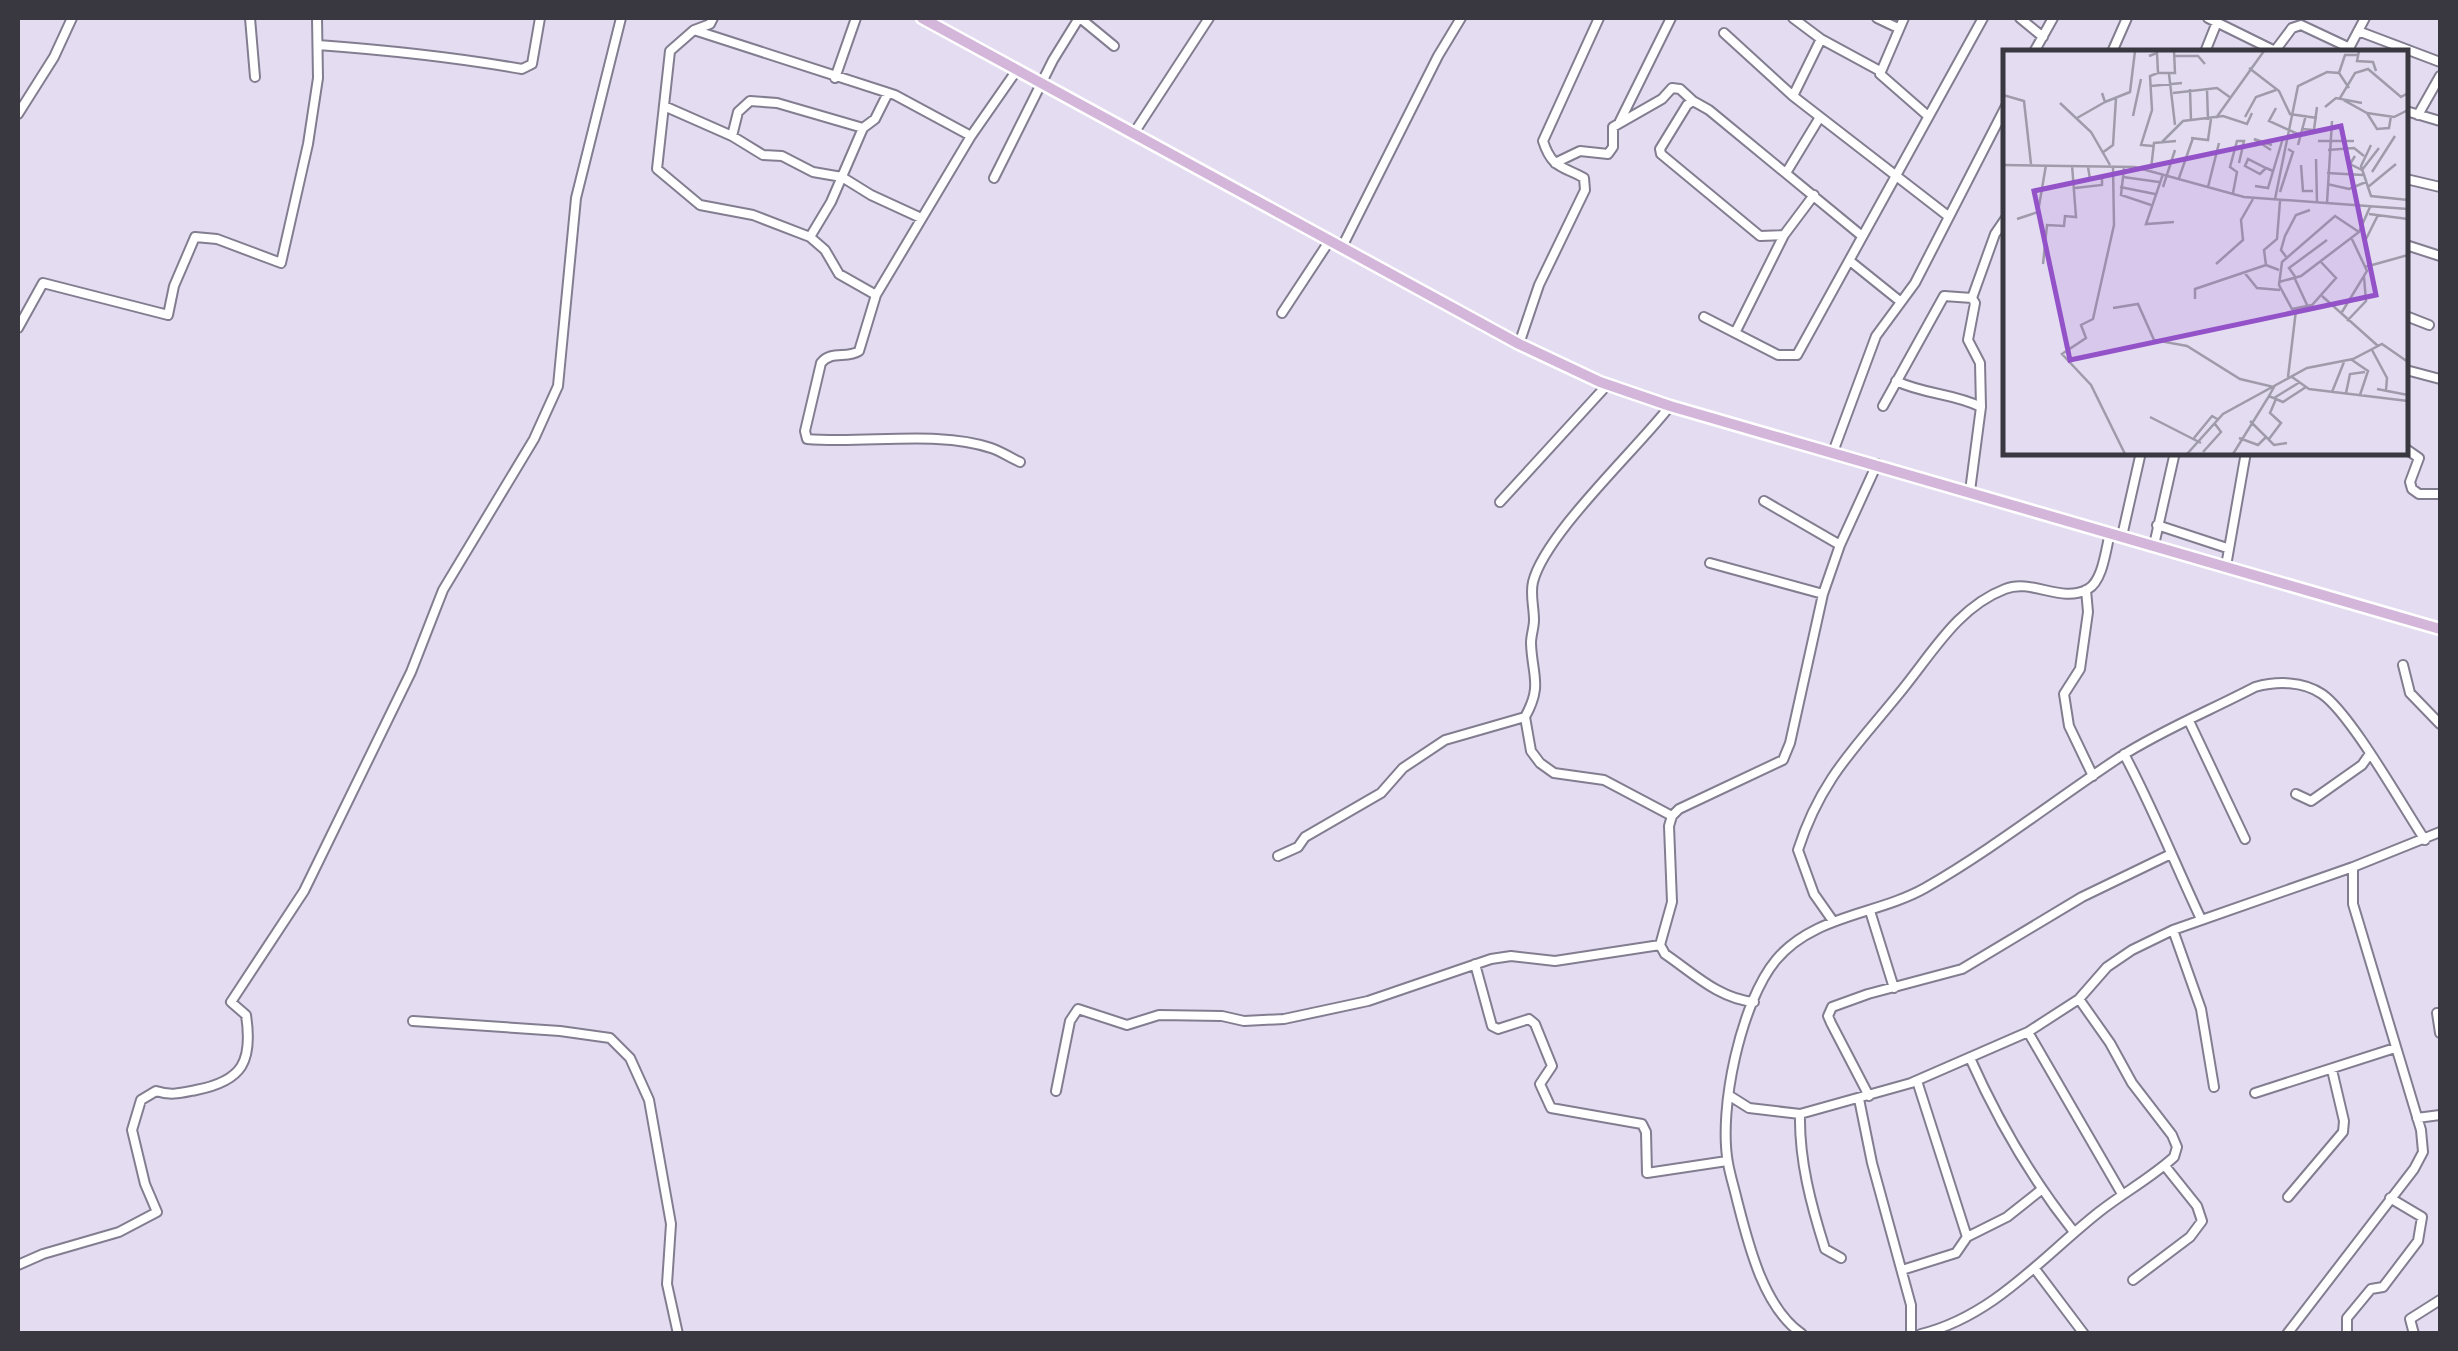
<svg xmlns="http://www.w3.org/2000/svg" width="2458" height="1351" viewBox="0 0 2458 1351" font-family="Overpass,sans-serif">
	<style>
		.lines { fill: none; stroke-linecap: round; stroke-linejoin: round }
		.minor-casing { stroke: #837d90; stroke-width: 12 }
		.major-casing { stroke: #fff; stroke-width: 15 }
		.minor { stroke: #fff; stroke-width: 8 }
		.major { stroke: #d3b6da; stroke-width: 10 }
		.inset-road { fill: none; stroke: #a09baa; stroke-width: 2.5 }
		.view { fill: #9352c8; fill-opacity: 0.15; stroke: #9352c8; stroke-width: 5 }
		.inset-edge { fill: none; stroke: #39373f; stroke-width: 5 }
	</style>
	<rect width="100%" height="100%" fill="#e4ddf2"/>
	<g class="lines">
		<g class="minor-casing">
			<path id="minor" d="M 250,18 L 255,77
				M 713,18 L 710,24 L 694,30 L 670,51 L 657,169 L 700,205 L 753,215 L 810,237 L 825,250 L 839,274 L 876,295
				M 1080,18 L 1114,46
				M 1793,18 L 1821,39 L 1880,71
				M 1877,18 L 1898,28
				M 1904,18 L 1880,74 L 1928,116
				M 2020,18 L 2043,37
				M 2208,18 L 2275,51
				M 697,31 L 895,95 L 971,136
				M 2358,31 L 2440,62
				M 1724,33 L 1793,96 L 1948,216
				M 318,45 C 386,50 454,57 522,69 L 532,64 L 540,18
				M 2034,52 L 2053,18
				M 2112,52 L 2127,18
				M 2205,52 L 2217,22
				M 2274,52 L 2292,28 L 2301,25 L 2350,48
				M 2347,52 L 2365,18
				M 1017,70 L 971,136 L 876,295 L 859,351 C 847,359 831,350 821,363 L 805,431 L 807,439 C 864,444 939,430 991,448 C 1001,451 1010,458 1020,462
				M 835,78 L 856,18
				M 1793,96 L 1821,39
				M 664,106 L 732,136 L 763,155 L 782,156 L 813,172 L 842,177 L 871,195 L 921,218
				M 2406,111 L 2440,121
				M 18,114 L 54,57 L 72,18
				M 2418,115 L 2440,76
				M 1620,121 L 1671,18
				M 1134,133 L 1209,18
				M 732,136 L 738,112 L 750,101 L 777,103 L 863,128 L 875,119 L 888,93
				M 1555,163 L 1580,151 L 1608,154 L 1613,147 L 1613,127 L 1662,99 L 1672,88 L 1680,89 L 1693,101
				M 1786,173 L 1820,117
				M 994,178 L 1053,60 L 1079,18
				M 2406,179 L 2440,187
				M 1814,195 L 1784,235 L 1760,236 L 1661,154 L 1660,149 L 1687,105 L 1693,101 L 1709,110 L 1862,236
				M 810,237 L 831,202 L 863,128
				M 2406,245 L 2440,256
				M 1342,247 L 1438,56 L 1461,18
				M 1850,261 L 1901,302
				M 1282,313 L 1330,240
				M 2406,316 L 2429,325
				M 1704,317 L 1778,355 L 1797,355 L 1983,18
				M 18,328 L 43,283 L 168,315 L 174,286 L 195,237 L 217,239 L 281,263 L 308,144 L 318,78 L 317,18
				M 1735,333 L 1784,235
				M 1519,344 L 1539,285 L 1585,190 L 1584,178 C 1563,166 1552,169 1543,141 L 1599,18
				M 2406,370 L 2440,379
				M 1896,381 C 1926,395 1953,393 1981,407
				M 1883,406 L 1944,296 L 1972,298
				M 2406,449 L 2419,458 L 2410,482 L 2412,489 L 2419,494 L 2440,494
				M 1833,452 L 1876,336 L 1915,283 L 2006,106
				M 1970,491 L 1981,407 L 1980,363 L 1968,340 L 1975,303 L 1972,298 L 1995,234 L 2006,218
				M 1764,501 L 1840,545
				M 1500,502 L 1608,384
				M 2157,525 L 2227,548
				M 2122,536 L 2141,452
				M 2154,545 L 2175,452
				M 1710,563 L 1823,594
				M 2226,566 L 2246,452
				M 2086,590 L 2088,612 L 2080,669 L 2064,694 L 2069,726 L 2093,776
				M 2403,665 L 2410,693 L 2440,724
				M 1525,717 L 1531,751 L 1540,763 L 1554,773 L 1604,780 L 1672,816
				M 2189,721 L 2245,839
				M 2124,754 C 2153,808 2175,864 2201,919
				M 2296,794 L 2311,801 L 2362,765 L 2369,755
				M 1278,856 L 1298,847 L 1305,837 L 1381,793 L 1403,768 L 1445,740 L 1525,717 C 1543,685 1532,675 1531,643 C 1531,635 1534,628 1534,620 C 1534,607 1530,594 1533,582 C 1545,534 1636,450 1670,406
				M 1870,911 L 1894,988
				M 1833,921 L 1814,894 L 1798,850 C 1821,778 1857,746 1902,690 C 1933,652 1958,607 2005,589 C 2032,578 2061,604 2088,589 C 2103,581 2106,548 2110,533
				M 2173,930 L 2201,1009 L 2214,1087
				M 1475,964 L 1492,1026 L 1498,1029 L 1529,1019 L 1535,1024 L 1552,1066 L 1540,1084 L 1551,1108 L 1642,1124 L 1646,1132 L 1647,1173 L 1727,1161
				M 1754,1002 C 1719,999 1693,973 1665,954 L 1660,945 L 1672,902 L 1669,826 L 1672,816 L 1679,809 L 1783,760 L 1790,743 L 1823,594 L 1840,545 L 1877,464
				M 2437,1013 L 2440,1033
				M 413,1021 L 560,1031 L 610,1038 L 630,1058 L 649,1100 L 671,1224 L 667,1284 L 678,1334
				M 2028,1032 L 2122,1194
				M 1970,1058 C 1998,1121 2031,1178 2074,1232
				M 1056,1091 L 1070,1021 L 1078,1009 L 1127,1025 L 1159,1015 L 1222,1016 L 1244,1021 L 1284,1019 L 1368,1001 L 1491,959 L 1511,956 L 1555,961 L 1660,945
				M 2255,1093 L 2395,1048
				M 1730,1096 L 1749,1108 L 1800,1114 L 1911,1083 L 2028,1032 L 2079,999 L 2107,967 L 2132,950 L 2173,930 L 2353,867 L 2440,832
				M 1869,1096 L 1831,1023 L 1828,1016 L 1832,1007 L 1868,994 L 1962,969 L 2082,897 L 2171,854
				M 1859,1099 L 1872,1163 L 1911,1305 L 1911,1334
				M 1800,1114 C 1799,1160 1811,1205 1825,1249 L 1841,1258
				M 2417,1118 L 2440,1115
				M 2288,1197 L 2343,1132 L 2344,1121 L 2332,1070
				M 1967,1237 L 2007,1217 L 2041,1190
				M 18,1265 L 43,1254 L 119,1232 L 157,1212 L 145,1184 L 132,1130 L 141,1100 L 156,1091 C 171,1096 181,1093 196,1090 C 243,1081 253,1061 246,1015 L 231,1002 L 304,891 L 411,672 L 443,590 L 534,439 L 558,386 L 576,198 L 621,18
				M 2035,1269 L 2084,1334
				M 1902,1270 L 1956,1253 L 1967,1237 L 1917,1081
				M 2133,1280 L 2190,1237 L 2202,1221 L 2197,1206 L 2165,1166
				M 1802,1334 C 1763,1307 1748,1243 1737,1200 C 1734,1187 1730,1175 1728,1163 C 1718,1109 1741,1002 1776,960 C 1813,915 1877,915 1925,888 C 1993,849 2055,800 2120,757 C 2162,730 2211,710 2255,687 C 2277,681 2303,681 2322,694 C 2351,714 2403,807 2425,840
				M 1921,1334 C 1994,1316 2042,1257 2099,1212 C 2123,1193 2151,1178 2174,1157 L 2177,1147 L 2172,1135 L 2132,1083 L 2110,1043 L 2079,999
				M 2287,1334 L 2414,1169 L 2423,1152 L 2421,1130 L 2353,904 L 2353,867
				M 2347,1334 L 2347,1318 L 2371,1289 L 2383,1287 L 2418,1241 L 2422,1217 L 2390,1198
				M 2414,1334 L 2410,1319 L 2440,1300"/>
		</g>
		<g class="major-casing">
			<path id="major" d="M 922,18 L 1519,344 L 1600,382 L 1670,406 L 2440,629"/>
		</g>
		<use href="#minor" class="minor"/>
		<use href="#major" class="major"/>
	</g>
	<g transform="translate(2003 50)">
		<rect width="405" height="405" fill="#e4ddf2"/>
		<path class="inset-road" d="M 356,1 L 354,11 L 370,12 L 373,21M 146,6 L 154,3 L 155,23 L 147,26 L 149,60 L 138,95 L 150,96M 172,6 L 195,6 L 202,14M 246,18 L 276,41 L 287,64 L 314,68M 155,23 L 172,23 L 171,1M 336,23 L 342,5 L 355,5M 166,24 L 172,75M 148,36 L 179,33M 187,39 L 188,71M 204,39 L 205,70M 170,43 L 214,38 L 228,48M 405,43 L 398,47 L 365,19 L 352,23 L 337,48 L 364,63 L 391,67 L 405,60M 0,45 L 21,51 L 28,114M 102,52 L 127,42 L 132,1M 57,53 L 88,82 L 107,115M 322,57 L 333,48 L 359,53M 273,58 L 266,71 L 297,85M 364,63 L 374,79 L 386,78 L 388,66M 130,66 L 138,29M 242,67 L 253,47 L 273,40M 74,68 L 102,52 L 99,43M 213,68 L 261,1M 299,79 L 311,80 L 314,57M 188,88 L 205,90 L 208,69M 315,91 L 351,91M 159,92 L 180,71 L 220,66 L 244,74 L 249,63M 295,95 L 303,65M 368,95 L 358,116 L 368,146 L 405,150M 268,100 L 251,89 L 269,95M 325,100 L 351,98 L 361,106M 99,103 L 110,95 L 113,48M 352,106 L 347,114 L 359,120 L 376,98M 313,109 L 314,152M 0,115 L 132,117 L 241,147 L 405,159M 298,115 L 300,141 L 310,141M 110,116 L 111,175 L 90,269 L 78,275 L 83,288 L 59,304 L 88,335 L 122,404M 121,118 L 118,145 L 148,155M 263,118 L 257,124 L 242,116 L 245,109 L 263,118 L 270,121M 148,119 L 151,93 L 173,91M 369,122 L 392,86M 324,123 L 360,125M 160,124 L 143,174 L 171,172M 120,127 L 156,132M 176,128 L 190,88M 324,134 L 346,139 L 363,132M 252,136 L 265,138 L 280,88M 117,137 L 152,144M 160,137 L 172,100M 205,137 L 216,93M 365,137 L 393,114M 72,138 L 99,135 L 99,128 L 87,129 L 85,117M 277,142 L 290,102 L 285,99M 230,143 L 234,122 L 227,117 L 234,91 L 241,91 L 236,113M 272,149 L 295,36 L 324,22 L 336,23 L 346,38M 324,153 L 329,71M 366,164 L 405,169M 14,169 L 35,162 L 43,115M 361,193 L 375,165M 284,208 L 278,200 L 282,186 L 293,165 L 307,160M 317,211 L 333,228 L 309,255 L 289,259 L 276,235 L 279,212 L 332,166 L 356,182M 40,214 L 44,175 L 61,176 L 62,166 L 73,167 L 69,115M 213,214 L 240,190 L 238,170 L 250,149M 362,217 L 405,205M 276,220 L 263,215 L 261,200 L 274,189 L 277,151M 241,222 L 254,238 L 277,240M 293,228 L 286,218 L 324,190M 292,229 L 305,257M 276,232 L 298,226 L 356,182 L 367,157M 319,246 L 375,296M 192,249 L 192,239 L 263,215M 110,258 L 135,254 L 151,290 L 184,296 L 237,329 L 271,337 L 266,346M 339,262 L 364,221 L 348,187M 344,271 L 363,251 L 361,227M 369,300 L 384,328 L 383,340M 349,310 L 365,321 L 357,345M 285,327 L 293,260M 289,327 L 306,339 L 405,351M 374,339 L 405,345M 329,342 L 341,312M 343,343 L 347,324 L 362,322M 271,348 L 297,332M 147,367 L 198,393M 247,371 L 271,395 L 284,393M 191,388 L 209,366 L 216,370M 236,388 L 255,395 L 264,386M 266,389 L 278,373 L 267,363 L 273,349M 200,402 L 218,382 L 212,374M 184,404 L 220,364 L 304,318 L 350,309 L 379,294 L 405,312M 230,404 L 266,346 L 280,352 L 303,337"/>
		<path class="view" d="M 338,76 L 373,245 L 67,310 L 31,141 Z"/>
		<rect width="405" height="405" class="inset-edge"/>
	</g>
	<rect width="2458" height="1351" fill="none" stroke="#39373f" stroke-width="40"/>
</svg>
